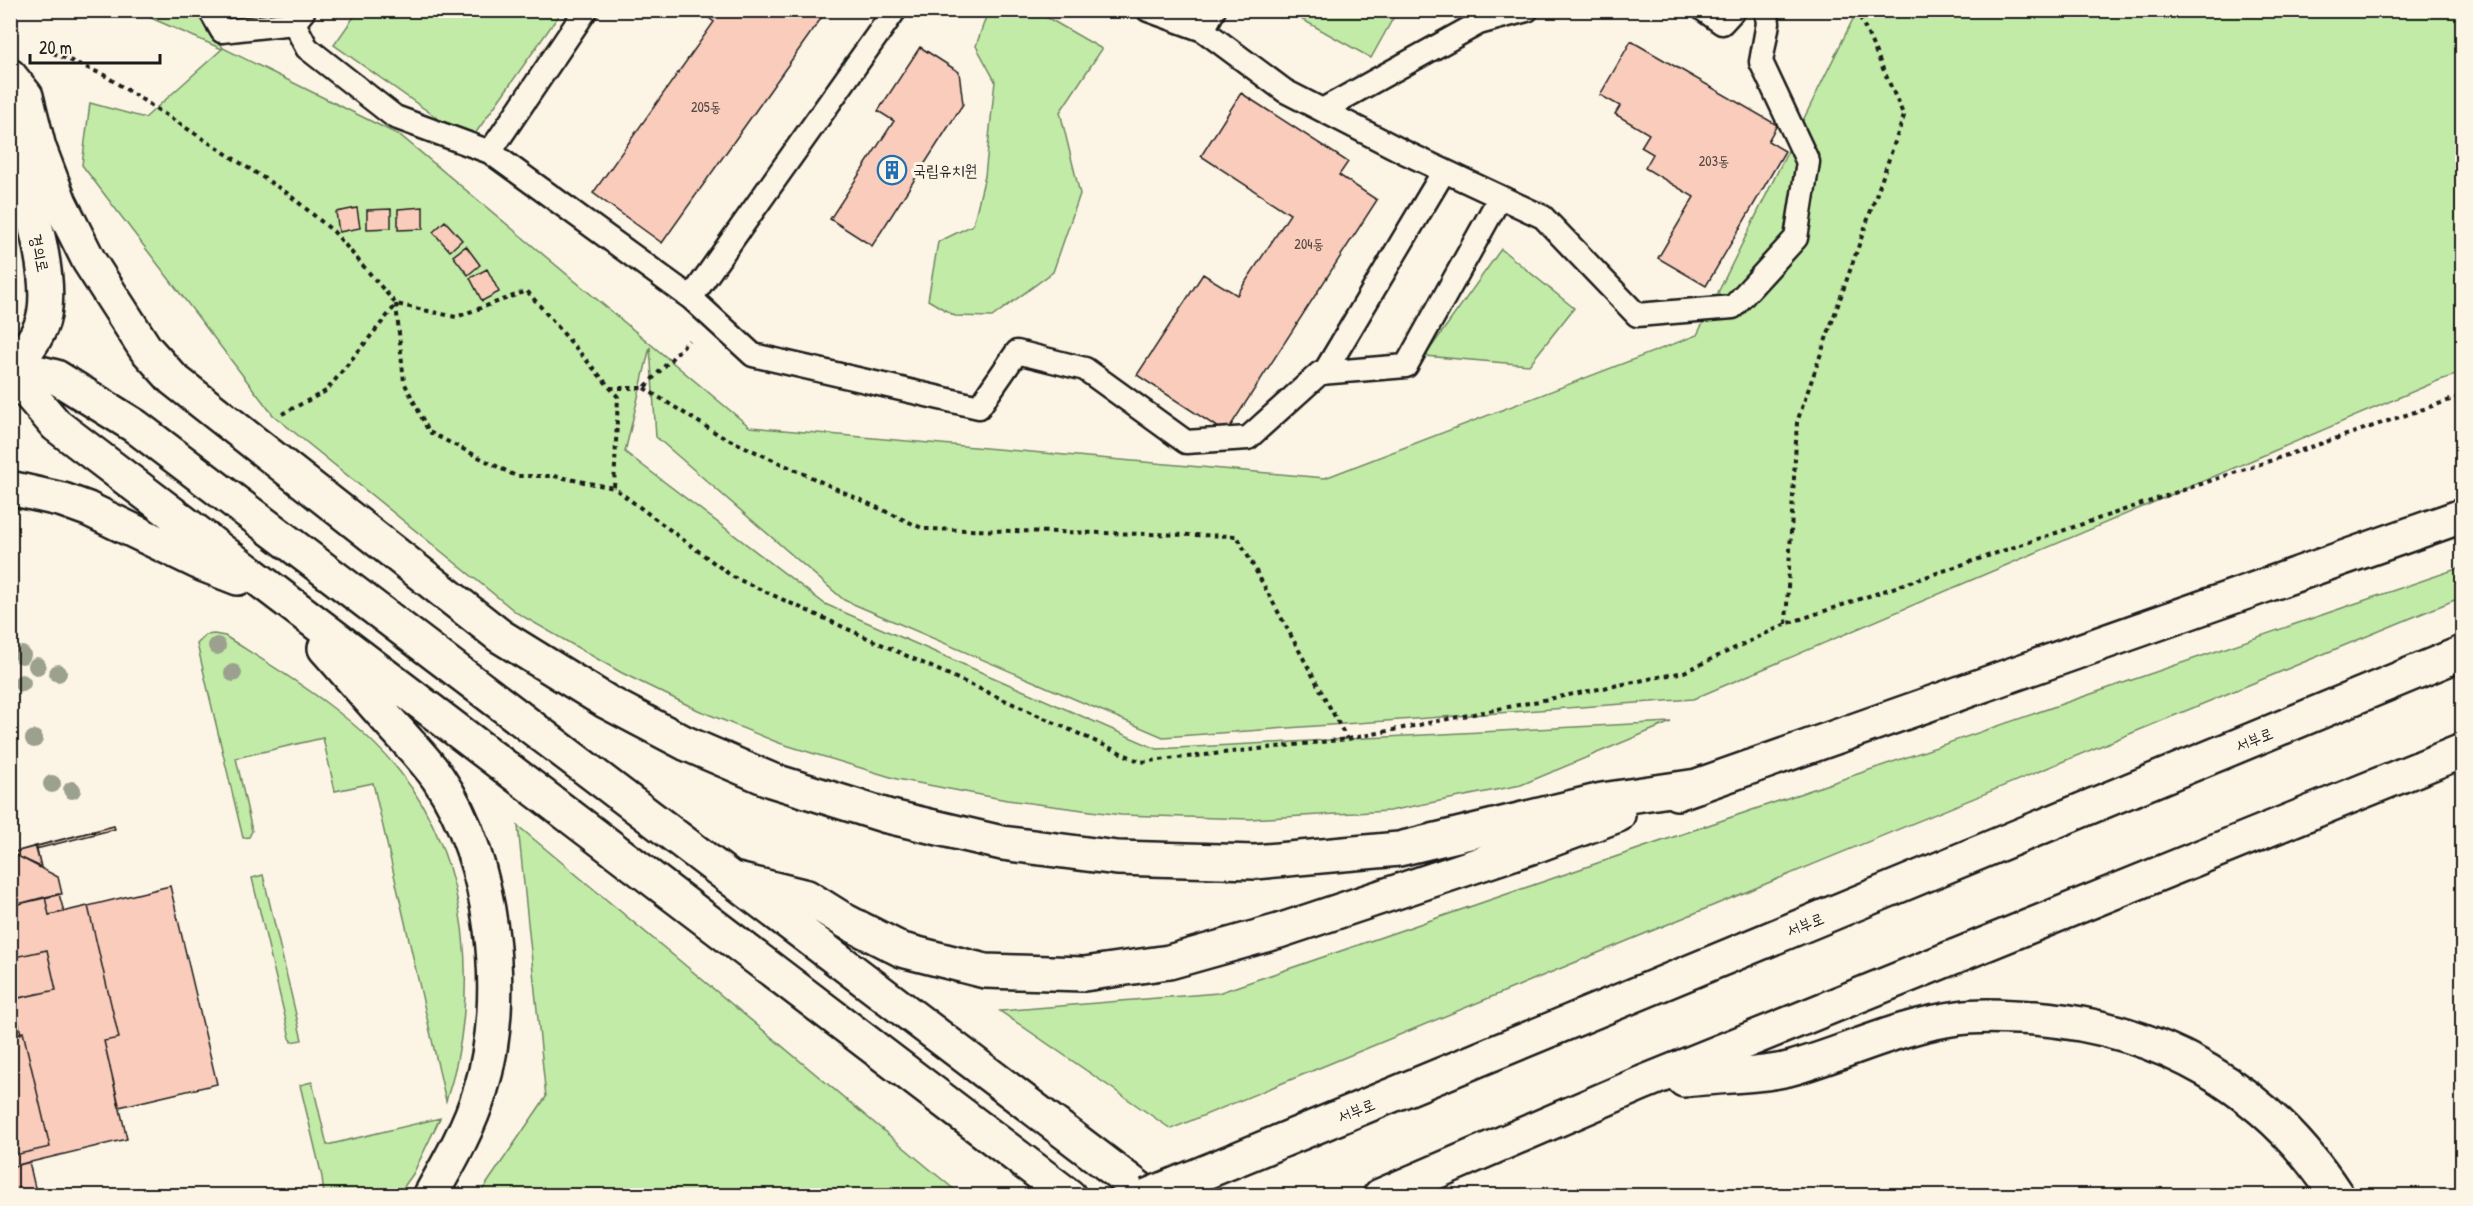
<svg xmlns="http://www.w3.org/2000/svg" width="2473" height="1206" viewBox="0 0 2473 1206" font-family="'Patrick Hand','Poor Story',sans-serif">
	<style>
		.green { fill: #c2eba7; stroke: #6f8462; stroke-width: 1.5 }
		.building { fill: #f9ccbb; stroke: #1c1c1c; stroke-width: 1.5 }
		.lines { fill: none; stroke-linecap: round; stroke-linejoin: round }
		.lane-casing { stroke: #1c1c1c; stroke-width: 27 }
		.secondary-casing { stroke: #1c1c1c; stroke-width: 38 }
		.highway-casing { stroke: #1c1c1c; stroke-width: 38 }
		.path { stroke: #1c1c1c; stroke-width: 4; stroke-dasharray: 4.5 4.5; stroke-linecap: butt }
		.lane { stroke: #fcf5e5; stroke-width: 22 }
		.secondary { stroke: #fcf5e5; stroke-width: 33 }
		.highway { stroke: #fcf5e5; stroke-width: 33 }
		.highway-bridge-casing { stroke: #1c1c1c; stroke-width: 38; stroke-linecap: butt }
		.highway-bridge { stroke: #fcf5e5; stroke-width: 33 }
		.tree { fill: #9ca08e }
		.labels { text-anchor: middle; stroke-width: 6; stroke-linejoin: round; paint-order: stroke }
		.number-label { font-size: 14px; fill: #534844 }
		.poi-label { font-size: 16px; fill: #1c1c1c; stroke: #fcf5e5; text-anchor: start }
		.street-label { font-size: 16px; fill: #1c1c1c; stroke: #fcf5e5 }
	</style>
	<rect width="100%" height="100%" fill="#fcf5e5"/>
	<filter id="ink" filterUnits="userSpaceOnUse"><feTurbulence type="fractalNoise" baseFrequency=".0167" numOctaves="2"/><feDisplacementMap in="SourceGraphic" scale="12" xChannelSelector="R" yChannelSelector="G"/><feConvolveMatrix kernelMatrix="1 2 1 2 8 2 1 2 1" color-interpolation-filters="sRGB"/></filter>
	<g filter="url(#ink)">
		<path class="green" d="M 135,11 L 199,11 L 223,48 L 401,136 L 750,427 L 1325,478 L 1697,335 L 1857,11 L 2462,11 L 2462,373 L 2440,380 L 1693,699 L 1163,737 L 844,600 L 656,437 L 650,347 L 625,452 L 825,604 L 1157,749 L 1671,722 L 1521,785 L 1389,811 L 1250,819 L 1121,815 L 1007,800 L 897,779 L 779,743 L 698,710 L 622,673 L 517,613 L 273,415 L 82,165 L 90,103 L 145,118 L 222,49 Z
			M 358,11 L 562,11 L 470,141 L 334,45 Z
			M 988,11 L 1022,11 L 1048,18 L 1102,49 L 1060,112 L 1080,194 L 1053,272 L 992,317 L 955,316 L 928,300 L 938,242 L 973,225 L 985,176 L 995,81 L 976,46 Z
			M 1287,11 L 1397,11 L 1371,58 Z
			M 1501,249 L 1574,308 L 1529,365 L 1425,356 Z
			M 2462,567 L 2462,597 L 1171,1129 L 1000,1011 L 1218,993 Z
			M 214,634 L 225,636 C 286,675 354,714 400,772 C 470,860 481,997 446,1101 L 373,783 L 335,791 L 323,738 L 236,758 L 252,831 L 249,837 L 243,838 L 197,644 L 206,635 Z
			M 518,826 L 956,1191 L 945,1196 L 479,1195 L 546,1097 Z
			M 263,875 L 302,1040 L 291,1042 L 252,878 Z
			M 312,1082 L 327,1145 L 440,1118 L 413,1174 L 398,1195 L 324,1195 L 322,1177 L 300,1085 Z"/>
		<path class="building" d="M 261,10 L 274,10 L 270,17 Z
			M 699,10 L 827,10 L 662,243 L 593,193 L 714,22 Z
			M 1631,41 L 1777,125 L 1768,141 L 1785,151 L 1706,286 L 1658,258 L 1694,197 L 1645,168 L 1653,154 L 1641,147 L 1649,134 L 1615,114 L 1620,106 L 1600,95 Z
			M 920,47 L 959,72 L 963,104 L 872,246 L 830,219 L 894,121 L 878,111 Z
			M 1241,93 L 1348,162 L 1339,175 L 1377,200 L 1226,433 L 1137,375 L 1203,274 L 1237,295 L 1290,214 L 1201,156 Z
			M 423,207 L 423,229 L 398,230 L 398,209 Z
			M 357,208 L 360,228 L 339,232 L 336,212 Z
			M 391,209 L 391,228 L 367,229 L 367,210 Z
			M 445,221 L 462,240 L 450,251 L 433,232 Z
			M 466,246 L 480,265 L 468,275 L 453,256 Z
			M 487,269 L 499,292 L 482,301 L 470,278 Z
			M 114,826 L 115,829 L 36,849 L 41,867 L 11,853 Z
			M 114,826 L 115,829 L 95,834 L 94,831 Z
			M 94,831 L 95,834 L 36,849 L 36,846 Z
			M 36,846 L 41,867 L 11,853 Z
			M 10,852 L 58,877 L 62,894 L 45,897 L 49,915 L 88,906 L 119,1038 L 104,1041 L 127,1139 L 10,1167 Z
			M 10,852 L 58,877 L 62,894 L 10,906 Z
			M 10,852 L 58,877 L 62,894 L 10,906 Z
			M 10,852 L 58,877 L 62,894 L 10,906 Z
			M 170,886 L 217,1084 L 119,1107 L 104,1041 L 119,1038 L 88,906 Z
			M 59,894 L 64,912 L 49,915 L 45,897 Z
			M 45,897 L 49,915 L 88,906 L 119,1038 L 104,1041 L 127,1139 L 10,1167 L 10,906 Z
			M 47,950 L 56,990 L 13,999 L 21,1034 L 10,1036 L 10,958 Z
			M 47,950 L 56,990 L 10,1000 L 10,958 Z
			M 13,999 L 21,1034 L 10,1036 L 10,1000 Z
			M 23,1032 L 50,1147 L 10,1156 L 10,1036 Z
			M 29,1162 L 37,1196 L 10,1196 L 10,1167 Z"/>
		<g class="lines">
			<g class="lane-casing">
				<path id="lane" d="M 210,10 L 222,31 L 294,23 L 303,12
					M 895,10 L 691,298 L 753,355 L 979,407 L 1017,352 L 1085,369 L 1186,442 L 1248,438 L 1320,373 L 1406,366 L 1500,197
					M 1148,10 L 1203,30 L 1285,91 L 1404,152 L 1543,217 L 1637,315 L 1733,307 L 1796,238 L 1808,162 L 1761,62 L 1768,23 L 1766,10
					M 1704,10 L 1722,23 L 1734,10
					M 294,23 L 307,48 L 395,117 L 490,152 L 691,298
					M 1203,30 L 1214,10
					M 1322,110 L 1479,23 L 1527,10
					M 490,152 L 586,10
					M 1324,373 L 1444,171"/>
			</g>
			<g class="secondary-casing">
				<path id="secondary" d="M 10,136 C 23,183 60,285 40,328 C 33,344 22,356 10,368"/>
			</g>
			<g class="highway-casing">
				<path id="highway" d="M 10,76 L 26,96 L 39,148 L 60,203 L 89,261 L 145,348 L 173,379 L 500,636 L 607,702 L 685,743 L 771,780 L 887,816 L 1002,843 L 1117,858 L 1255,862 L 1399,849 L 1602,800 L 1697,786
					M 13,366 L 56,377 L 135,426 L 1149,1196
					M 13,366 L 22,385 L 56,425 L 1069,1196
					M 10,488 L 63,500 L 88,509 L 202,564 L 238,578
					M 325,648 C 350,676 374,705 400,733 C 413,748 427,762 438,778 C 494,859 509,997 481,1089 C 469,1128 450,1161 430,1196
					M 1677,793 L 2462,516
					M 733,879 L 807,897 L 847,922 L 902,950 L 985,971 L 1084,974 L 1169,962 L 1279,931 L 1540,844 L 1618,815
					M 1684,1080 C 1714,1076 1764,1076 1792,1068 C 1848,1052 1899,1026 1958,1018 C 1983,1014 2009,1017 2035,1018 C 2161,1028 2268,1089 2337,1196
					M 1235,1160 L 2462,653
					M 1380,1196 L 1640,1084 L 2462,751"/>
			</g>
			<path class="path" d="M 1858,12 L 1867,10
				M 53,53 L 104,75 L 287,193 L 334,232 L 396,304 L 456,317 L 527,291 L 618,397 L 614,488 L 733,577 L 1141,762 L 1348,739 L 1684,672 L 1786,624 L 2462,396
				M 396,304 L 404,382 L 429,432 L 516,476 L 554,476 L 614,488
				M 610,388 L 644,388 L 689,340
				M 644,388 L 721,436 L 924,529 L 1237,536 L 1347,739
				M 2459,397 L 2462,378
				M 282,414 L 326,391 L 396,305
				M 1786,624 L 1797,422 L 1904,116 L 1857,10"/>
			<use href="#lane" class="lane"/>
			<use href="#secondary" class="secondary"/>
			<use href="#highway" class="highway"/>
			<g class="highway-bridge-casing">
				<path id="highway-bridge" d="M 1147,1196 L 1235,1160"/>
			</g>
			<use href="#highway-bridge" class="highway-bridge"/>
		</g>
		<g class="tree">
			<circle cx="217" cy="646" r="9"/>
			<circle cx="22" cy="655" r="9"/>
			<circle cx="37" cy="666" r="9"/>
			<circle cx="58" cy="673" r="9"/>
			<circle cx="233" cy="673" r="9"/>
			<circle cx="22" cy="683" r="9"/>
			<circle cx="34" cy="739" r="9"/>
			<circle cx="52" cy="784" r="9"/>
			<circle cx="72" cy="790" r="9"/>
		</g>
	</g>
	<defs>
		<g id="building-ring" transform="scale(1.5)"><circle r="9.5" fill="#fcf5e5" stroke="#1f6fb2" stroke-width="1.5"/><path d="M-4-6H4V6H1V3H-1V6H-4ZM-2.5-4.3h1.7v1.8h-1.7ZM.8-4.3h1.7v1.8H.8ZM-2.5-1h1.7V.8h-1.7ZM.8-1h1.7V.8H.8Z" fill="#1f6fb2"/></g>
	</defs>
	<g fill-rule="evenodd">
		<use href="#building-ring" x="892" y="170"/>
	</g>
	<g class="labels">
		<g class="number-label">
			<text x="706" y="112">205동</text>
			<text x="1714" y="166">203동</text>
			<text x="1309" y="249">204동</text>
		</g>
		<g class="poi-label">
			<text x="913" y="176">국립유치원</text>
		</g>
		<g class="street-label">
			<text transform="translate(40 253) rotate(78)" y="6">경의로</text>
			<text transform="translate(2254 739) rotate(-22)" y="6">서부로</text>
			<text transform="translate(1805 924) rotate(-22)" y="6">서부로</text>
			<text transform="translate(1356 1110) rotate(-22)" y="6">서부로</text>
		</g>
	</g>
	<rect width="2473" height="1206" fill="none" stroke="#fcf5e5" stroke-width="36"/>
	<rect x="18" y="18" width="2437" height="1170" fill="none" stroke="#1c1c1c" stroke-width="2" filter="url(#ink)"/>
	<path d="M30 54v9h130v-9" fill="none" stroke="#1c1c1c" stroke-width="3"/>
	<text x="39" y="54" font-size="18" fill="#1c1c1c" stroke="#fcf5e5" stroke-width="4.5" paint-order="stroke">20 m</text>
</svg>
